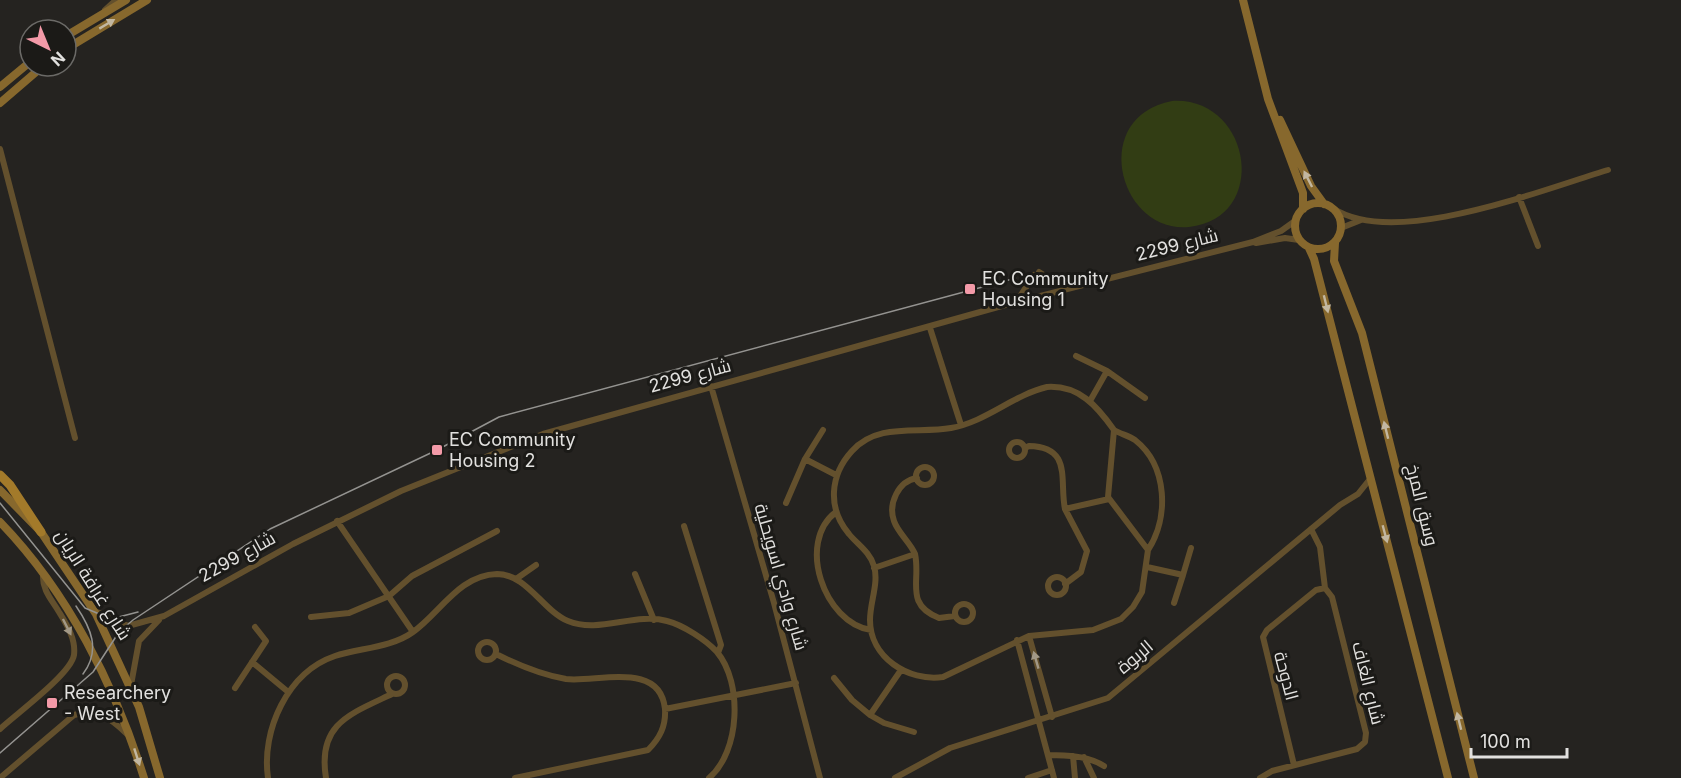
<svg xmlns="http://www.w3.org/2000/svg" width="1681" height="778" viewBox="0 0 1681 778" font-family="Inter,Cairo,sans-serif">
	<style>
		.green { fill: #323d14 }
		.lines { fill: none; stroke-linecap: round; stroke-linejoin: round }
		.street { stroke: #63502d; stroke-width: 6 }
		.secondary { stroke: #87682d; stroke-width: 8 }
		.primary { stroke: #a37a2a; stroke-width: 9 }
		.tram { stroke: #949390; stroke-width: 1.5 }
		.oneway { fill: #c2b7a1 }
		.oneway2 { fill: #a29886 }
		.poi-dot { fill: #f39aa8; stroke: #1b1a17; stroke-width: 2 }
		.labels { text-anchor: middle; stroke-width: 6; stroke-linejoin: round; paint-order: stroke }
		.street-label { font-size: 18px; fill: #e2e1df; stroke: #1b1a17 }
		.poi-label { font-size: 18px; fill: #e2e1df; stroke: #1b1a17; text-anchor: start }
	</style>
	<rect width="100%" height="100%" fill="#252320"/>
	<path class="green" d="M 1172,101 C 1251,96 1271,218 1189,227 C 1119,234 1088,117 1172,101 Z"/>
	<g class="lines">
		<path class="street" d="M 105,10 L 116,0
			M 0,149 L 75,438
			M 1519,197 L 1538,246
			M 1334,209 C 1396,248 1541,190 1608,170
			M 1341,228 L 1361,220
			M 1256,243 L 1285,238 L 1299,240
			M 1039,272 L 1066,289
			M 1017,301 L 1034,275
			M 930,328 L 961,425
			M 1076,356 L 1107,371
			M 711,386 L 774,603 L 820,778
			M 1047,387 C 1079,385 1097,406 1114,430 L 1108,497 L 1148,550 L 1142,592 L 1133,607 L 1121,619 L 1093,630 L 1029,636 L 943,677 C 908,682 870,657 870,620 C 870,602 879,583 874,566 C 870,552 857,544 849,534 C 827,508 830,475 852,451 C 878,422 918,434 951,428 C 986,422 1013,395 1047,387 Z
			M 1090,401 L 1107,371 L 1145,398
			M 1114,430 C 1121,434 1129,436 1135,440 C 1168,466 1169,518 1148,550
			M1009 450a8 8 0 1 1 16 0a8 8 0 1 1-16 0Z
			M 1025,448 L 1029,446 C 1073,447 1059,481 1065,509
			M 805,459 L 823,430
			M916 476a9 9 0 1 1 18 0a9 9 0 1 1-18 0Z
			M 786,503 L 805,459 L 836,475
			M 836,512 C 796,542 824,623 871,630
			M 337,521 L 413,632
			M 684,526 L 721,645 L 718,653
			M 1311,529 L 1320,547 L 1325,588
			M 915,554 C 910,542 898,533 894,521 C 888,504 898,481 917,478
			M 1147,567 L 1183,575 L 1174,603
			M 874,568 L 915,554 C 921,581 904,604 939,618 L 955,616
			M 635,574 L 654,620
			M 1183,575 L 1191,548
			M1048 586a9 9 0 1 1 18 0a9 9 0 1 1-18 0Z
			M 516,579 L 536,565
			M 1065,584 L 1081,572 L 1087,551 L 1065,509 L 1109,499
			M955 613a9 9 0 1 1 18 0a9 9 0 1 1-18 0Z
			M 93,610 L 128,626 L 164,616 L 293,544 L 401,491 L 543,434 L 1016,302 L 1253,242 L 1281,231 L 1295,221
			M 311,617 L 349,613 L 389,596 L 412,576 L 497,531
			M 1029,636 L 1052,717
			M 1017,640 L 1054,778
			M478 651a9 9 0 1 1 18 0a9 9 0 1 1-18 0Z
			M 496,654 C 518,665 542,675 566,679 C 596,683 660,660 665,709 C 666,726 660,738 648,750 L 515,778
			M 252,662 L 287,691
			M 901,670 L 870,715 L 884,723 L 914,732
			M387 685a9 9 0 1 1 18 0a9 9 0 1 1-18 0Z
			M 834,678 L 852,700 L 870,715
			M 131,685 L 139,641 L 159,620
			M 235,688 L 266,641 L 255,627
			M 665,709 L 796,683
			M 0,729 C 16,714 71,674 74,655 C 76,639 67,625 59,612 C 52,600 42,590 43,575
			M 1048,755 C 1068,756 1087,755 1104,766
			M 1073,756 L 1075,778
			M 1084,757 L 1094,778
			M 0,778 L 74,715 C 98,708 110,718 127,734
			M 268,778 C 261,730 288,672 335,656 C 359,648 391,648 413,632 C 440,613 459,575 497,574 C 527,574 543,611 568,621 C 599,634 635,612 667,621 C 683,625 706,640 717,652 C 743,683 740,752 709,778
			M 326,778 C 317,724 350,714 392,694
			M 895,778 L 950,748 L 1108,698 L 1340,505 L 1358,494 L 1370,479
			M 1028,778 L 1052,770
			M 1260,778 L 1272,771 L 1357,749 L 1365,742 L 1366,733 L 1332,597 L 1325,588 L 1316,590 L 1267,630 L 1263,637 L 1294,765"/>
		<path class="secondary" d="M 1243,0 L 1268,99 L 1303,193 L 1303,209
			M 66,36 L 126,0
			M 66,49 L 147,0
			M 0,87 L 30,62
			M 0,103 L 43,66
			M 1280,120 L 1311,186 L 1324,204
			M1295 226a23 23 0 1 1 46 0a23 23 0 1 1-46 0Z
			M 1335,243 L 1334,261 L 1362,333 L 1474,778
			M 1309,248 L 1314,259 L 1448,778
			M 0,490 L 41,532 L 96,614 L 139,707 L 160,778
			M 0,522 C 68,592 115,686 144,778"/>
		<path class="primary" d="M 0,475 L 10,485 L 41,532"/>
		<path class="tram" d="M 0,503 L 85,608 L 111,619 L 138,612
			M 76,606 C 91,628 101,650 83,674
			M 0,753 L 93,672 L 119,632 L 133,620 L 270,529 L 437,450 L 499,417 L 1016,278"/>
	</g>
	<defs><path id="oneway-solid" d="M-6-.8H1V-3.2L6.5 0L1 3.2V.8H-6Z" transform="scale(1.5)"/></defs>
	<g class="oneway">
		<use href="#oneway-solid" transform="translate(107 24) rotate(-31)"/>
		<use href="#oneway-solid" transform="translate(1308 179) rotate(-117)"/>
		<use href="#oneway-solid" transform="translate(1326 304) rotate(76)"/>
		<use href="#oneway-solid" transform="translate(1386 430) rotate(-104)"/>
		<use href="#oneway-solid" transform="translate(1385 534) rotate(75)"/>
		<use href="#oneway-solid" transform="translate(1459 721) rotate(-104)"/>
		<use href="#oneway-solid" transform="translate(137 757) rotate(72)"/>
	</g>
	<g class="oneway2">
		<use href="#oneway-solid" transform="translate(67 627) rotate(63)"/>
		<use href="#oneway-solid" transform="translate(1036 660) rotate(-106)"/>
	</g>
	<g class="poi-dot">
		<rect x="964" y="283" width="12" height="12" rx="3"/>
		<rect x="431" y="444" width="12" height="12" rx="3"/>
		<rect x="46" y="697" width="12" height="12" rx="3"/>
	</g>
	<g class="labels">
		<g class="street-label">
			<text transform="translate(1177 245) rotate(-14)" y="6">شارع 2299</text>
			<text transform="translate(690 376) rotate(-15)" y="6">شارع 2299</text>
			<text transform="translate(1422 505) rotate(76)" y="6">وسق المرخ</text>
			<text transform="translate(237 557) rotate(-29)" y="6">شارع 2299</text>
			<text transform="translate(781 577) rotate(74)" y="6">شارع وادي اسويحلية</text>
			<text transform="translate(93 585) rotate(58)" y="6">شارع غرافة الريان</text>
			<text transform="translate(1135 657) rotate(-40)" y="6">الربوة</text>
			<text transform="translate(1286 676) rotate(75)" y="6">الدوحة</text>
			<text transform="translate(1368 683) rotate(76)" y="6">شارع الغاف</text>
		</g>
		<g class="poi-label">
			<text x="982" y="285">EC Community<tspan x="982" dy="21">Housing 1</tspan></text>
			<text x="449" y="446">EC Community<tspan x="449" dy="21">Housing 2</tspan></text>
			<text x="64" y="699">Researchery<tspan x="64" dy="21">- West</tspan></text>
		</g>
	</g>
	<g transform="translate(48 48) rotate(137)"><circle r="28" fill="#1b1a17" stroke="#6b6a67" stroke-width="1.5"/>
	<path d="M0-4.5L10 22L0 15L-10 22Z" fill="#f39aa8"/>
	<text y="-9" font-size="16" font-weight="bold" text-anchor="middle" fill="#e2e1df">N</text>
	</g>
	<path d="M1471 748v9h96v-9" fill="none" stroke="#e2e1df" stroke-width="3"/>
	<text x="1480" y="748" font-size="18" fill="#e2e1df" stroke="#1b1a17" stroke-width="4.5" paint-order="stroke">100 m</text>
</svg>
